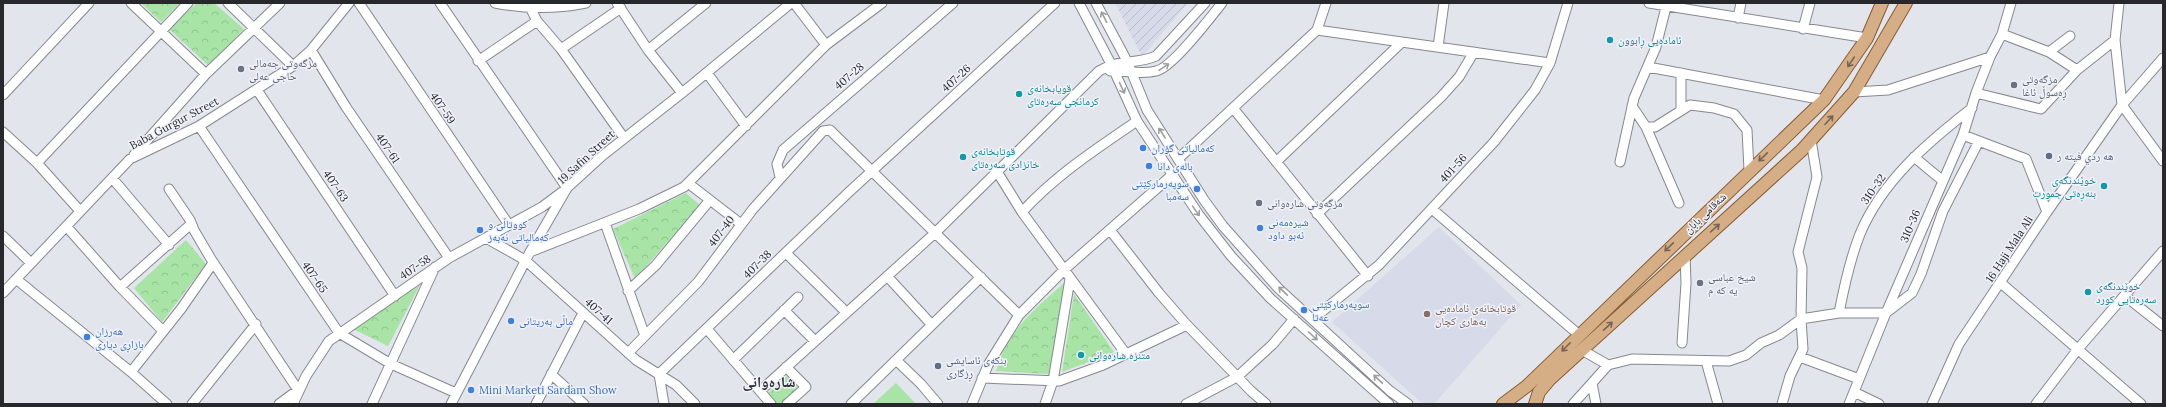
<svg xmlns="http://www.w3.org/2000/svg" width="2166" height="407" viewBox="0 0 2166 407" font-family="Lora,'Noto Naskh Arabic',serif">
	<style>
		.built { fill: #d6dae9 }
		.industrial { fill: url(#industrial-furrows) }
		.grass { fill: #a7e4a5 }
		.forest { fill: url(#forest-crowns) }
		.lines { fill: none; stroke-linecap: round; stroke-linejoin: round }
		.minor-casing { stroke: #868890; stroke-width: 11 }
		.major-casing { stroke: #875c32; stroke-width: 14 }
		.minor { stroke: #fff; stroke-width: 9 }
		.major { stroke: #d6ae86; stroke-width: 12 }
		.oneway { stroke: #9e9ea0 }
		.oneway2 { stroke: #766454 }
		.culture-dot { fill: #0f9aa8; stroke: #f0f2fa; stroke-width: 1.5 }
		.worship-dot { fill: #6b7280; stroke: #f0f2fa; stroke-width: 1.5 }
		.shop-dot { fill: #3f7fe0; stroke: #f0f2fa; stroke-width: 1.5 }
		.service-dot { fill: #5c6f8a; stroke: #f0f2fa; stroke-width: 1.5 }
		.education-dot { fill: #8d6e63; stroke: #f0f2fa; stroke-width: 1.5 }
		.labels { text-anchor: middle; stroke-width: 3; stroke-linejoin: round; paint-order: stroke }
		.culture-label { font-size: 11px; fill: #0d838f; stroke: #f0f2fa; text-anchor: start }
		.worship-label { font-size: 11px; fill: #5b616d; stroke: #f0f2fa; text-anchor: start }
		.street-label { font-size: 11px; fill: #27282b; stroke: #f0f2fa }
		.shop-label { font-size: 11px; fill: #366cbe; stroke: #f0f2fa; text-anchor: start }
		.service-label { font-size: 11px; fill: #4e5e75; stroke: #f0f2fa; text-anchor: start }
		.education-label { font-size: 11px; fill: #785e54; stroke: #f0f2fa; text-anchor: start }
		.district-label { font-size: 15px; font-weight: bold; fill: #2d2e34; stroke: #f0f2fa }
	</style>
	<defs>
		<pattern id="industrial-furrows" width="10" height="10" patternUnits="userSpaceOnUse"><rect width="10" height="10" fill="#d6dae9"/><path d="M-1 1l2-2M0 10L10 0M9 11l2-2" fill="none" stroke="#b8bbc8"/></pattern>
		<pattern id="forest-crowns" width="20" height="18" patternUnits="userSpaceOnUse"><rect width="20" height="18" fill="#a7e4a5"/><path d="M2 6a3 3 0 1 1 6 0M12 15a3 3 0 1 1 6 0" fill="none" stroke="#90c48e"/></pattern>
	</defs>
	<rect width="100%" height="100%" fill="#e3e5ed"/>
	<path class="built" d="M 1439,227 L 1521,305 L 1434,404 L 1423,404 L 1332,322 Z"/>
	<path class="industrial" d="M 1115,3 L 1188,3 L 1142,57 Z"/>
	<path class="grass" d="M 896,383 L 916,404 L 873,404 Z"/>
	<path class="forest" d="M 141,3 L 180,3 L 161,22 Z
		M 197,3 L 214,3 L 244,29 L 209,66 L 169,29 Z
		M 686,193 L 700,205 L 635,279 L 613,229 Z
		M 186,240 L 206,264 L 162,322 L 134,288 Z
		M 1065,282 L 1049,374 L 996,371 C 1000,361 1003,349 1009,340 C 1024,317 1045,300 1065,282 Z
		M 420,285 L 388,346 L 353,329 Z
		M 1074,294 L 1114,352 L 1062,372 Z
		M 787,376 L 798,388 L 781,404 L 777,404 L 767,394 Z"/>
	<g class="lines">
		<g class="minor-casing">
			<path id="minor" d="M 131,3 L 206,74
				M 228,3 L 293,66
				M 359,3 L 509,225
				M 440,3 L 567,188
				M 495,3 C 525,9 556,9 586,3
				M 617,3 L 648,50 L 682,93
				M 794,3 L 826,45
				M 1079,3 L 1111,64 L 1137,121 L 1199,215 L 1231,256 L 1270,298 L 1389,404
				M 1096,3 L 1127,61 L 1147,110 L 1204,200 L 1223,226 L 1278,288 L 1390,391 L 1408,404
				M 1649,3 L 1867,38
				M 2119,3 L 2115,40 L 2122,105 L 2163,161
				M 530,7 L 537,21 L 561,49 L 624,138
				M 1738,18 L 1741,3
				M 1803,29 L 1810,3
				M 1317,30 L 1550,63
				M 2002,34 L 2049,52 L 2077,70
				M 1438,47 L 1444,3
				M 561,49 L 621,8
				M 311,50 L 346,107 L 449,258
				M 648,50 L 706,3
				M 2049,52 L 2070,36
				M 478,61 L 537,21
				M 1648,67 L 1824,100
				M 1110,71 C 1126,70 1140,75 1156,71 C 1172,68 1210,18 1222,3
				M 707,73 L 746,126
				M 257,90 L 395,296
				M 1854,92 L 1888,90 L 1990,57
				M 1976,93 L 2041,109 L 2077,70 L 2115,40
				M 3,95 L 89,3
				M 1632,106 L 1646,127 L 1655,127 L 1690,105 L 1714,108 L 1734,114 L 1747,130 L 1749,170
				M 1233,108 L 1368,276
				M 1681,110 L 1681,73
				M 199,126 L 339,333 L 391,364 L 456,393
				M 1646,127 L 1679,203
				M 3,132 L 37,163 L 80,211
				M 1963,135 L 2026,159 L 2047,212
				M 134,155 L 206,74 L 280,3
				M 1914,157 L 1943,181
				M 1178,159 L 1317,30 L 1326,3
				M 1276,162 L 1402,42
				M 1620,162 L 1634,98 L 1656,47 L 1667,3
				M 37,163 L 188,3
				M 996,170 L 1022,212 L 1126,354
				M 780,177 L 777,164 L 783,150 L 953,3
				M 112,178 L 169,245
				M 688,183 L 741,224
				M 169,189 L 190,220 L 194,230 L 211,259 L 298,390
				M 1432,209 L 1578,334
				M 1022,212 C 1056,175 1096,149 1137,121
				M 1317,214 L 1441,97 L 1459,77 L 1474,52
				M 605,223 L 645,336
				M 66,226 L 120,287 L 163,331
				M 1110,230 L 1159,293 L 1187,325 L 1251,391 L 1266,404
				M 3,236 L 31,263
				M 486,238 L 525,260 L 636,360 L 676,385 L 695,404
				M 530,252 L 639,209 L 684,187 L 826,45 L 882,3
				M 786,253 L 846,312
				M 887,276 L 932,325
				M 16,279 L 131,372 L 167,404
				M 2001,283 L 2141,404
				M 120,287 L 191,224
				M 628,291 L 656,265 L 710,200
				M 3,293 L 130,159 L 199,126 L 293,66 L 311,50 L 349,3
				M 2125,296 L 2163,326
				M 784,310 L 815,341
				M 1839,313 C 1844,287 1850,259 1860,234 C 1882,181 1928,142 1972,108
				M 1313,319 L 1379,265 L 1494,142 L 1535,90 L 1550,63 L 1568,3
				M 707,329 L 771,404
				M 1682,343 L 1686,283 L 1685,255
				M 1582,350 L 1608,365 L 1592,383 L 1596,404
				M 628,353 L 698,282 L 753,209 L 823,131 L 830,130 L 834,134 L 1019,315
				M 1800,357 L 1859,379
				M 733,360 L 798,297
				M 896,360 L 921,384 L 938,404
				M 1706,361 L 1718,404
				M 1608,365 L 1632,359 L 1729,361 L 1746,355 L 1761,343 L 1779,335 L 1801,319 L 1839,313 L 1886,313 L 1912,293 L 1921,274 L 1943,211 L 1979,141
				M 786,367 L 806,387 L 787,404
				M 131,372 L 181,309 L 213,263
				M 551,374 L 584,404
				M 982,378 L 1059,381 L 1103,365 L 1187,325
				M 760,391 L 935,233 L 1099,71 C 1120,58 1135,65 1156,56 L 1205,3
				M 1854,392 L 1879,404
				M 192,404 L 256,324
				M 279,404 L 298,390
				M 293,404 L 306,376 L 329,341 L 449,258 L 542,207 L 562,192
				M 372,404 L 435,267
				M 451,404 L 530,252 L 567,188 L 602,156 L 682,93 L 791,3
				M 536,404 L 583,313
				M 664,404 L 659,374 L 849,192 L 1055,3
				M 851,404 L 981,277
				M 972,404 L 988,365 L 1019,315 L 1066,268 L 1171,176
				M 1045,404 L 1053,381 L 1070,279
				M 1186,404 L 1237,377 L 1273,344 L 1294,319
				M 1573,404 L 1592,383
				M 1782,404 L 1790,376 L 1803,349 L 1801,319 L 1802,268 L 1798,252 L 1817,177 L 1811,140
				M 1849,404 L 1886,313 L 1963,135 L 1976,93 L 1990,57 L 2002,34 L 2011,3
				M 1932,404 L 1959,344 L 2047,212 L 2122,105 L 2163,58
				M 2036,404 L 2078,349 L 2163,251"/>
		</g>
		<g class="major-casing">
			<path id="major" d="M 1503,404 L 1527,386 L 1824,100 L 1867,38 L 1882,3
				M 1535,404 L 1539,392 L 1550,379 L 1802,150 L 1854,92 L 1906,3"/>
		</g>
		<use href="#minor" class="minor"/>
		<use href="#major" class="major"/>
	</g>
	<defs><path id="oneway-shaft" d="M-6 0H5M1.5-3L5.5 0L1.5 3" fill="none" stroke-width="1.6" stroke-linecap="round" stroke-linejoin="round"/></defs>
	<g class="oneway">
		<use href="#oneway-shaft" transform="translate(1104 17) rotate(-117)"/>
		<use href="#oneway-shaft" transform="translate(1164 67) rotate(-34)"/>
		<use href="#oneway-shaft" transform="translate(1122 88) rotate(65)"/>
		<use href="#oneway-shaft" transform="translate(1162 133) rotate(-123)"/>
		<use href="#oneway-shaft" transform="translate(1196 211) rotate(55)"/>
		<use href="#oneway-shaft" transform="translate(1283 291) rotate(-137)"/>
		<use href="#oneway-shaft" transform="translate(1313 336) rotate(42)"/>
		<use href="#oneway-shaft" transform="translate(1378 379) rotate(-137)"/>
	</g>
	<g class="oneway2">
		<use href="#oneway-shaft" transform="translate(1851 62) rotate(124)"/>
		<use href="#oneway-shaft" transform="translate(1829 120) rotate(-48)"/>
		<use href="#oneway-shaft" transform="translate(1763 157) rotate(136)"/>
		<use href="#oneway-shaft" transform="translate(1715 228) rotate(-42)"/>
		<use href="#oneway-shaft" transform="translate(1669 247) rotate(136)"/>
		<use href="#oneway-shaft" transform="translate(1608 326) rotate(-43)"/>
		<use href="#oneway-shaft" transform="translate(1566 347) rotate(135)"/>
	</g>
	<g class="culture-dot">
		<circle cx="1610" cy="40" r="4"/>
		<circle cx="1019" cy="94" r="4"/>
		<circle cx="963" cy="157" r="4"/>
		<circle cx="2104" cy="186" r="4"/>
		<circle cx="2088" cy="292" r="4"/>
		<circle cx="1081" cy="355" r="4"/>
	</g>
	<g class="worship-dot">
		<circle cx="241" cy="69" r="4"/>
		<circle cx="2014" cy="85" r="4"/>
		<circle cx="1259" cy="203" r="4"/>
		<circle cx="1700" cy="283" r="4"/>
	</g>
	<g class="shop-dot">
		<circle cx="1143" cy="148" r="4"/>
		<circle cx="1149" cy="166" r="4"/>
		<circle cx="1197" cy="189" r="4"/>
		<circle cx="1260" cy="228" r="4"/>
		<circle cx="480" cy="230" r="4"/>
		<circle cx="1304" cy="310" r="4"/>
		<circle cx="511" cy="321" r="4"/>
		<circle cx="87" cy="337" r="4"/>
		<circle cx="471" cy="390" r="4"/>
	</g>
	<g class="service-dot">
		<circle cx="2049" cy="156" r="4"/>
		<circle cx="938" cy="366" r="4"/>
	</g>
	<circle class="education-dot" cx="1427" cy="314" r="4"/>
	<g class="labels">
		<g class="culture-label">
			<text x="1618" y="44">ئامادەیی ڕابوون</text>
			<text x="1027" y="92">قویابخانەی<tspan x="1027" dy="13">کرمانجی سەرەتای</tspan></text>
			<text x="971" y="155">قوتابخانەی<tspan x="971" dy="13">خانزادی سەرەتای</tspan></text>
			<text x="2096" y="184" text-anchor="end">خوێندنگەی<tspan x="2096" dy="13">بنەڕەتی جمورت</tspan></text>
			<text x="2096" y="290">خوێندنگەی<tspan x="2096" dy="13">سەرەتایی کورد</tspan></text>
			<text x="1089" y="359">متنزه شارەوانی</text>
		</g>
		<g class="worship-label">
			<text x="249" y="67">مزگەوتی جەمالی<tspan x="249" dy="13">حاجی عەلی</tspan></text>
			<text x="2022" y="83">مزگەوتی<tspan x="2022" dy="13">ڕەسوڵ ئاغا</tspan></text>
			<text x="1267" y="207">مزگەوتی شارەوانی</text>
			<text x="1708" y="281">شیخ عباسی<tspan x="1708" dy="13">یه که م</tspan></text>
		</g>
		<g class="street-label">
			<text transform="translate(849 76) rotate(-41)" y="4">407-28</text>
			<text transform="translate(956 78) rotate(-42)" y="4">407-26</text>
			<text transform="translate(443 108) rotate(56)" y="4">407-59</text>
			<text transform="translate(174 123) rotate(-28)" y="4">Baba Gurgur Street</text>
			<text transform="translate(388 148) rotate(56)" y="4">407-61</text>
			<text transform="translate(586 157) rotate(-43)" y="4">19 Safin Street</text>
			<text transform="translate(1453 168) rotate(-47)" y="4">401-56</text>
			<text transform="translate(336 186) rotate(56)" y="4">407-63</text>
			<text transform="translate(1873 189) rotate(-55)" y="4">310-32</text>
			<text transform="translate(1705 213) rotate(-44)" y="4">شەقامی بابان</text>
			<text transform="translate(1910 226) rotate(-67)" y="4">310-36</text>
			<text transform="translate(721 231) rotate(-53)" y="4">407-40</text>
			<text transform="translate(2009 249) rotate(-57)" y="4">16 Haji Mala Ali</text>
			<text transform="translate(757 264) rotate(-45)" y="4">407-38</text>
			<text transform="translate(415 267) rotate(-34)" y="4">407-58</text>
			<text transform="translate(315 277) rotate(56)" y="4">407-65</text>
			<text transform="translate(599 311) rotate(42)" y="4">407-41</text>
		</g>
		<g class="shop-label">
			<text x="1151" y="152">کەمالیاتی گۆران</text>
			<text x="1157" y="170">بالەی دانا</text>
			<text x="1189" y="187" text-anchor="end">سوپەرمارکێتی<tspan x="1189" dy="13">سەمبا</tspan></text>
			<text x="1268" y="226">شیرەمەنی<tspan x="1268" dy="13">ئەبو داود</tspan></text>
			<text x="488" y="228">کووتاڵی و<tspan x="488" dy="13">کەمالیاتی نەبەز</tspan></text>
			<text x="1312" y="308">سوپەرمارکێتی<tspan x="1312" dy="13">عەتا</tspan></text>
			<text x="519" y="325">ماڵی بەریتانی</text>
			<text x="95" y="335">هەرزان<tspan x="95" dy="13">بازاڕی دیاری</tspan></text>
			<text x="479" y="394">Mini Marketi Sardam Show</text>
		</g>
		<g class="service-label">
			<text x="2057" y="160">هه ردي فيته ر</text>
			<text x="946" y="364">بنکەی ئاسایشی<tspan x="946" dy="13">ڕزگاری</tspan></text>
		</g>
		<g class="education-label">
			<text x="1435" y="312">قوتابخانەی ئامادەیی<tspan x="1435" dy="13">بەهاری کچان</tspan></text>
		</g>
		<g class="district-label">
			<text x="769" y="387">شارەوانی</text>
		</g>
	</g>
	<rect width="2166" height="407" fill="none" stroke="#27282b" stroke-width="8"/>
</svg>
